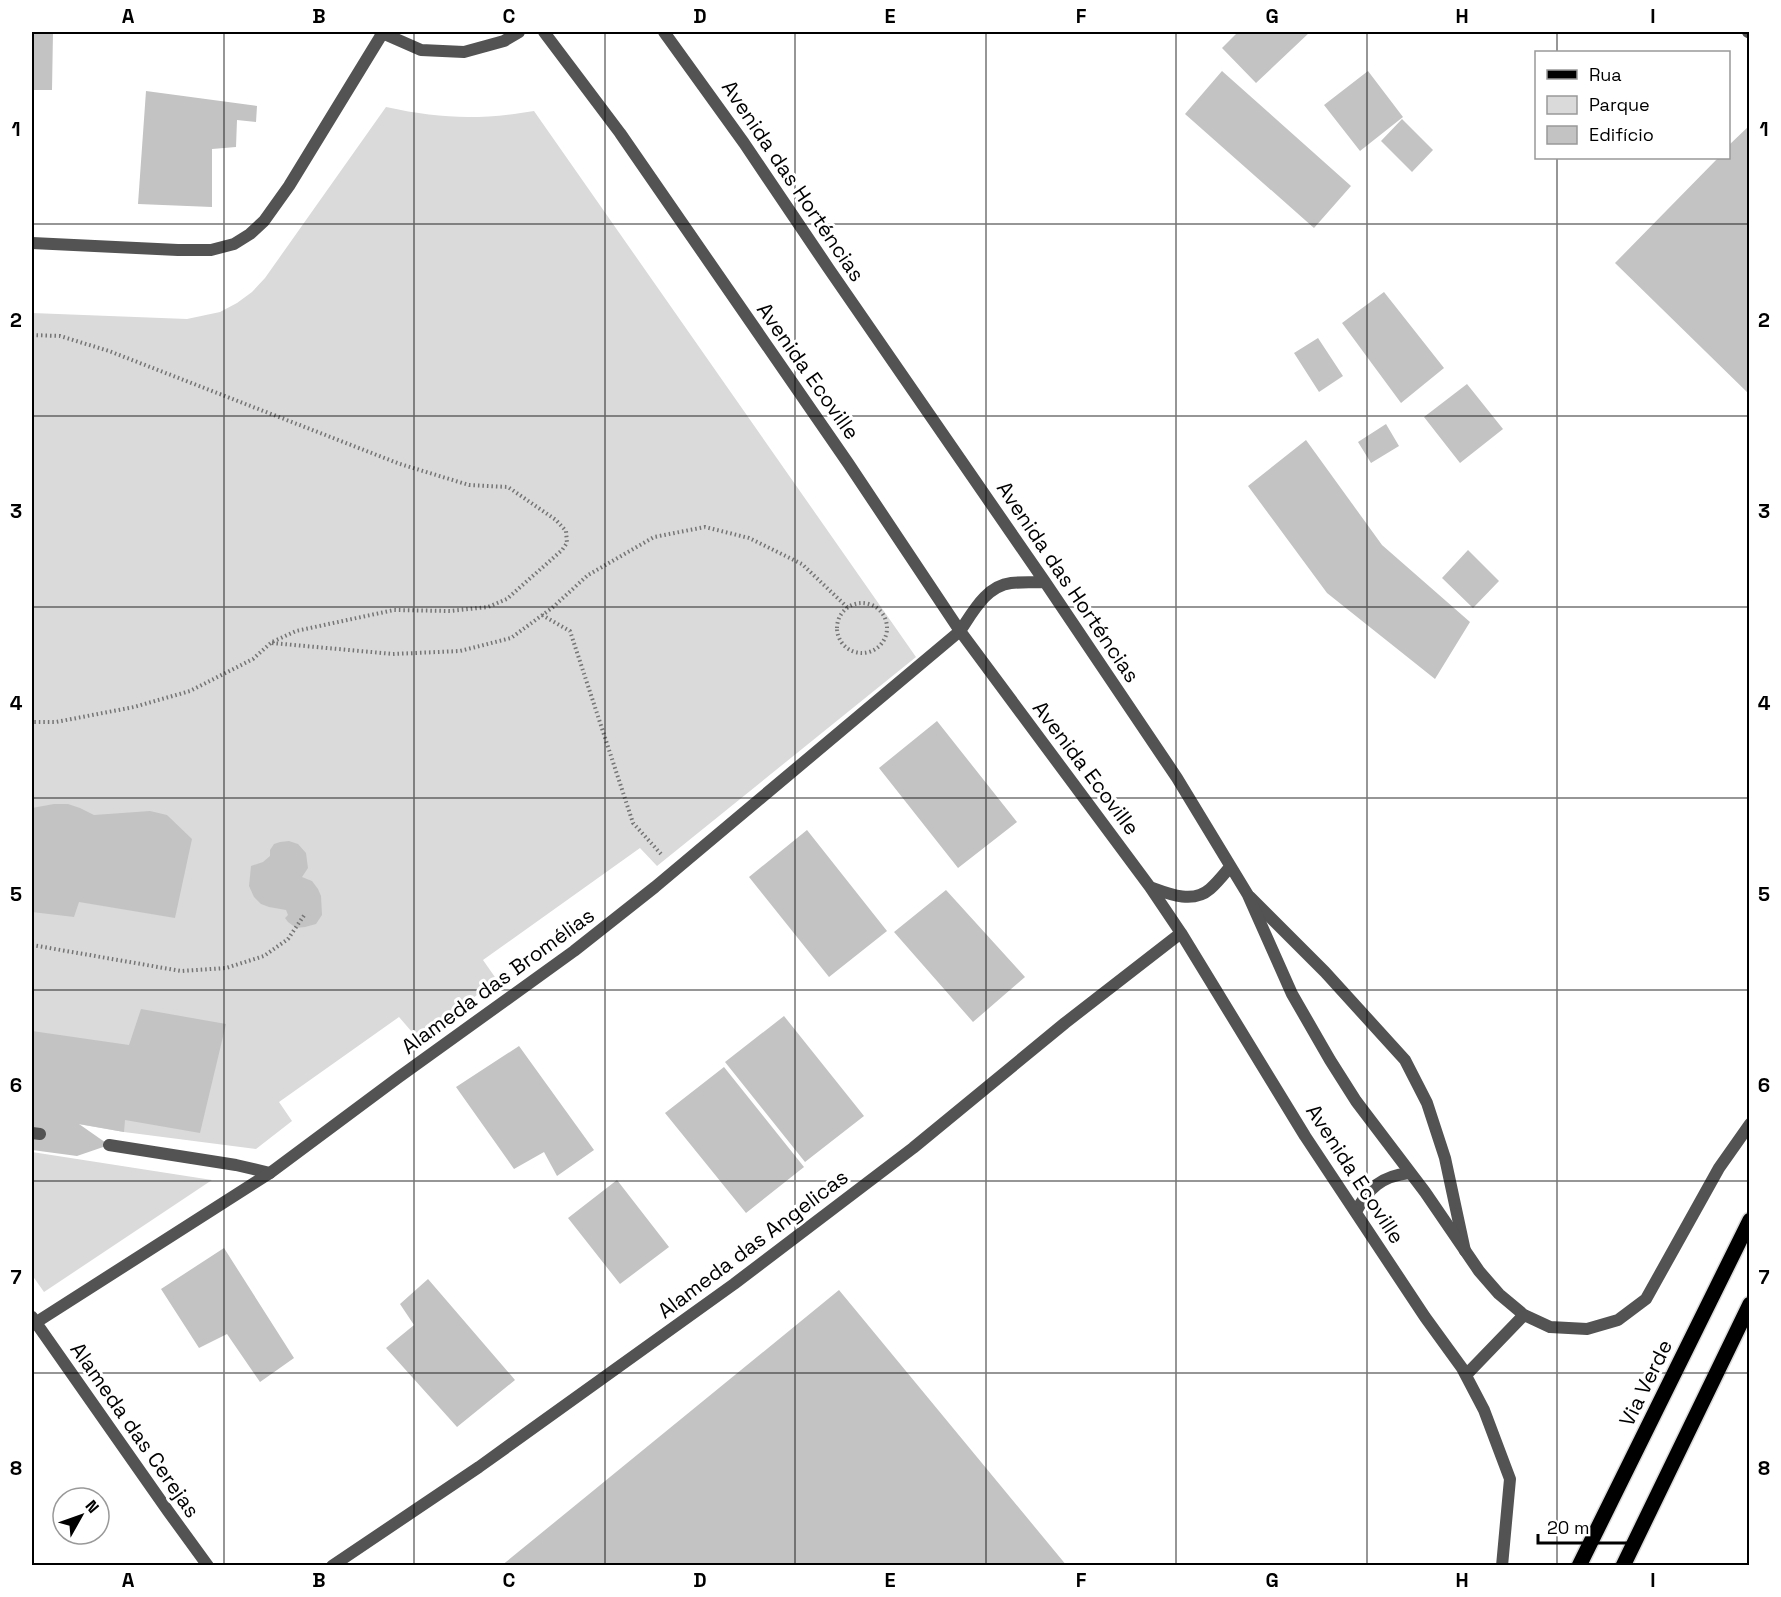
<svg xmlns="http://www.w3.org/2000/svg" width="1781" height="1597" viewBox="0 0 1781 1597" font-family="'Space Grotesk',sans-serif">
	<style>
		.green { fill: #dadada }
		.building { fill: #c3c3c3 }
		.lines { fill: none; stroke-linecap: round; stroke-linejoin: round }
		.primary-casing { stroke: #dbdbdb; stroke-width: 18 }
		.path { stroke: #757575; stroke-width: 4; stroke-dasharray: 1.5 3; stroke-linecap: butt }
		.lane { stroke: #535353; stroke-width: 12 }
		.street { stroke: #535353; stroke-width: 12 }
		.primary { stroke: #000; stroke-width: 15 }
		.grid { fill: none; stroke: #000; stroke-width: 1.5; stroke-opacity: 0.55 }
		.labels { text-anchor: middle; stroke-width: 6; stroke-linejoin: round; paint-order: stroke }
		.street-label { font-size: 21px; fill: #000; stroke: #fff }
		.neatline { fill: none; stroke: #000; stroke-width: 2 }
		.grid-label { font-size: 20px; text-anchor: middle; font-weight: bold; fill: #000 }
	</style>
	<rect width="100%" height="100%" fill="#fff"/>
	<path class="green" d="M 386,107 C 441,119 479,120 534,111 L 916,657 L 657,866 L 640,848 L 483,960 L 497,980 L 418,1039 L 399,1017 L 279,1102 L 292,1121 L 256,1149 L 124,1132 L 32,1116 L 32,313 L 187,319 L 220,312 L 237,303 L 252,292 L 265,278 Z
		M 32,1152 L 212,1180 L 44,1292 L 32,1275 Z"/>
	<path class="building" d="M 32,32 L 53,32 L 52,90 L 32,90 Z
		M 1238,32 L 1310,32 L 1256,83 L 1222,48 Z
		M 1222,71 L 1351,186 L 1314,228 L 1185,114 Z
		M 1368,71 L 1403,117 L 1360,151 L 1324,105 Z
		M 146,91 L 257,106 L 256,122 L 237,120 L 236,147 L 212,149 L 212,207 L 138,204 Z
		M 1402,119 L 1433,150 L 1412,172 L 1381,141 Z
		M 1750,125 L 1750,395 L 1615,263 L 1718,158 L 1728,158 L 1728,146 Z
		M 1384,292 L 1444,368 L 1401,403 L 1342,323 Z
		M 1318,338 L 1343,376 L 1319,392 L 1294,353 Z
		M 1467,384 L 1503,429 L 1460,463 L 1424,417 Z
		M 1386,424 L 1399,446 L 1371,463 L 1358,442 Z
		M 1306,440 L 1382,545 L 1470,622 L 1435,679 L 1327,593 L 1248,486 Z
		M 1468,550 L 1499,581 L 1473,608 L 1442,578 Z
		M 937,721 L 1017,822 L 958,868 L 879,768 Z
		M 54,804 L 68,804 L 80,808 L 94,815 L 150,811 L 167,815 L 192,839 L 175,918 L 79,902 L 74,917 L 32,912 L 32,808 Z
		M 807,830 L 887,931 L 829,977 L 749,877 Z
		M 289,841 L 298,844 L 306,853 L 308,868 L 302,877 L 312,881 L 318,889 L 321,896 L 322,915 L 316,924 L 305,927 L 296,928 L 288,922 L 285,918 L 288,915 L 286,910 L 269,907 L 261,904 L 254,897 L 249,886 L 251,866 L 263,862 L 270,856 L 270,850 L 274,844 L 280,842 Z
		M 946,890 L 1025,977 L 973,1022 L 894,932 Z
		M 141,1009 L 226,1024 L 200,1133 L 125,1120 L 124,1132 L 79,1124 L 109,1145 L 77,1156 L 32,1150 L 32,1031 L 129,1045 Z
		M 784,1016 L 864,1116 L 805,1162 L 725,1062 Z
		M 519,1046 L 594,1150 L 557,1176 L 544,1152 L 514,1169 L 456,1087 Z
		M 724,1067 L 804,1167 L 746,1213 L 665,1113 Z
		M 617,1180 L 669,1247 L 620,1284 L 568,1218 Z
		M 224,1248 L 294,1358 L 260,1382 L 227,1334 L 199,1348 L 161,1289 Z
		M 428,1279 L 515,1380 L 457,1427 L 386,1348 L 414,1325 L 400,1304 Z
		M 839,1290 L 1067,1566 L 501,1566 Z"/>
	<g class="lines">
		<g class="primary-casing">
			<path id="primary" d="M 1579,1566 L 1750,1220
				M 1623,1566 L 1750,1304"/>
		</g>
		<path class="path" d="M 32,335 L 60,336 L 109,351 L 400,464 L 469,485 L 508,487 L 556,520 L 566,531 L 567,543 L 562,550 L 507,599 L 488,607 L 450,611 L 394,610 L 296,631 L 272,642 L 253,659 L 190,691 L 134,707 L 56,722 L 32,722
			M837 628a25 25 0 1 1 50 0a25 25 0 1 1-50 0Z
			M 542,615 L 570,631 L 633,823 L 661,854
			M 272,643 L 393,654 L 460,651 L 511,638 L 552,608 L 588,575 L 654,537 L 705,527 L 749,538 L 802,564 L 847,607
			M 32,945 L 181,971 L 226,968 L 264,956 L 288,939 L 305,914"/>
		<path class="lane" d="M 1748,32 L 1750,33
			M 1250,897 L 1325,972 L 1405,1060 L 1427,1103 L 1445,1158 L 1465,1251
			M 32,1133 L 40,1134
			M 109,1145 L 236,1165 L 270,1173"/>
		<path class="street" d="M 380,32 L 421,50 L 464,52 L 504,41 L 519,32
			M 544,32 L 620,133 L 848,463 L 960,631 L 1150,887 L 1181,933 L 1305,1136 L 1425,1317 L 1462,1368 L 1484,1410 L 1510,1479 L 1502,1566
			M 664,32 L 744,143 L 829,269 L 1045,582 L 1177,778 L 1248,895 L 1292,994 L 1330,1060 L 1356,1101 L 1425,1192 L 1479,1271 L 1499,1294 L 1524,1315 L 1550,1327 L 1587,1329 L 1618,1320 L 1646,1299 L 1719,1168 L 1750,1124
			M 32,243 L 178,250 L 211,250 L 234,244 L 250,234 L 264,221 L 289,186 L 382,34
			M 1150,887 C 1169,894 1193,904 1210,889 C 1218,882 1224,874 1230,867
			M 1356,1212 C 1368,1188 1382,1176 1409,1173
			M 32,1317 L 168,1511 L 208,1566
			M 32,1325 L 270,1173 L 399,1077 L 574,951 L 655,887 L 960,631 C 973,612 986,586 1011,583 C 1022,582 1034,582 1045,582
			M 1466,1375 L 1524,1315
			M 332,1566 L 479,1467 L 734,1284 L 913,1148 L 1065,1023 L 1181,933"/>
		<use href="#primary" class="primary"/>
	</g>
	<path class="grid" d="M 224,32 L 224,1566M 414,32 L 414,1566M 605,32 L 605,1566M 795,32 L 795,1566M 986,32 L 986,1566M 1176,32 L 1176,1566M 1367,32 L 1367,1566M 1557,32 L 1557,52M 1557,158 L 1557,1566M 32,224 L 1750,224M 32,416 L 1750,416M 32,607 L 1750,607M 32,798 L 1750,798M 32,990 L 1750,990M 32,1181 L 1750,1181M 32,1373 L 1750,1373"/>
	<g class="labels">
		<g class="street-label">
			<text transform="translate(793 181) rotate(56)" y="7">Avenida das Horténcias</text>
			<text transform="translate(808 371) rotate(55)" y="7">Avenida Ecoville</text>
			<text transform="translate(1068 582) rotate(56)" y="7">Avenida das Horténcias</text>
			<text transform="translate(1086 768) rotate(53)" y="7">Avenida Ecoville</text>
			<text transform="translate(498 981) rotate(-36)" y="7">Alameda das Bromélias</text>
			<text transform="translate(1355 1174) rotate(57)" y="7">Avenida Ecoville</text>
			<text transform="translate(753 1244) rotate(-37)" y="7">Alameda das Angelicas</text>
			<text transform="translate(1646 1383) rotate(-64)" y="7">Via Verde</text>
			<text transform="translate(135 1430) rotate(55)" y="7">Alameda das Cerejas</text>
		</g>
	</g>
	<rect width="1781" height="1597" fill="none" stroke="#ffffff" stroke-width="66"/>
	<rect x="1535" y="51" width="195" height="108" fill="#ffffff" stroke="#999999" stroke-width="1.5"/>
	<rect x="1547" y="70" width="30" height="9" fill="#000000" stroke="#999999" stroke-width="1.5"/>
	<text x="1589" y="81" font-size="18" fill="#000000">Rua</text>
	<rect x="1547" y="96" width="30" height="18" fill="#dadada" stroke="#999999" stroke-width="1.5"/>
	<text x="1589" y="111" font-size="18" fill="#000000">Parque</text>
	<rect x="1547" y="126" width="30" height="18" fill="#c3c3c3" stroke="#999999" stroke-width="1.5"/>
	<text x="1589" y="141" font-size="18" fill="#000000">Edifício</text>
	<g transform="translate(81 1516) rotate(50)"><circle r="28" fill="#ffffff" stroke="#999999" stroke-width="1.5"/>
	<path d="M0-4.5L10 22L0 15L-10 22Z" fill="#000000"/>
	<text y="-9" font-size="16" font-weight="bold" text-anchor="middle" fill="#000000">N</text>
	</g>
	<path d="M1538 1534v9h99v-9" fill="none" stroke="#000000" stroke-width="3"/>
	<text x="1547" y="1534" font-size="18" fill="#000000" stroke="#ffffff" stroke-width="4.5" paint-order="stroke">20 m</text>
	<rect x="33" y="33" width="1715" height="1531" class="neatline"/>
	<g class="grid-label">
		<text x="128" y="23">A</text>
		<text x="319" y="23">B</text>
		<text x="509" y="23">C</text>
		<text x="700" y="23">D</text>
		<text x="890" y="23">E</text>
		<text x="1081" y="23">F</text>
		<text x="1272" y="23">G</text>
		<text x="1462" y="23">H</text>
		<text x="1653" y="23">I</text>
		<text x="16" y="136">1</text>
		<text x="1764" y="136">1</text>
		<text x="16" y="327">2</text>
		<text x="1764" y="327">2</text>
		<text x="16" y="518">3</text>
		<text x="1764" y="518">3</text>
		<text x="16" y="710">4</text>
		<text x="1764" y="710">4</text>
		<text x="16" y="901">5</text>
		<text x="1764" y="901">5</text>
		<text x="16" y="1092">6</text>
		<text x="1764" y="1092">6</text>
		<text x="16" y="1284">7</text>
		<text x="1764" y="1284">7</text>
		<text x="16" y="1475">8</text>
		<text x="1764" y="1475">8</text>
		<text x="128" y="1587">A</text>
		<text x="319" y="1587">B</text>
		<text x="509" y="1587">C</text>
		<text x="700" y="1587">D</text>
		<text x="890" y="1587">E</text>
		<text x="1081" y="1587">F</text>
		<text x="1272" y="1587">G</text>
		<text x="1462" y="1587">H</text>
		<text x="1653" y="1587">I</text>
	</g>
</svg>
